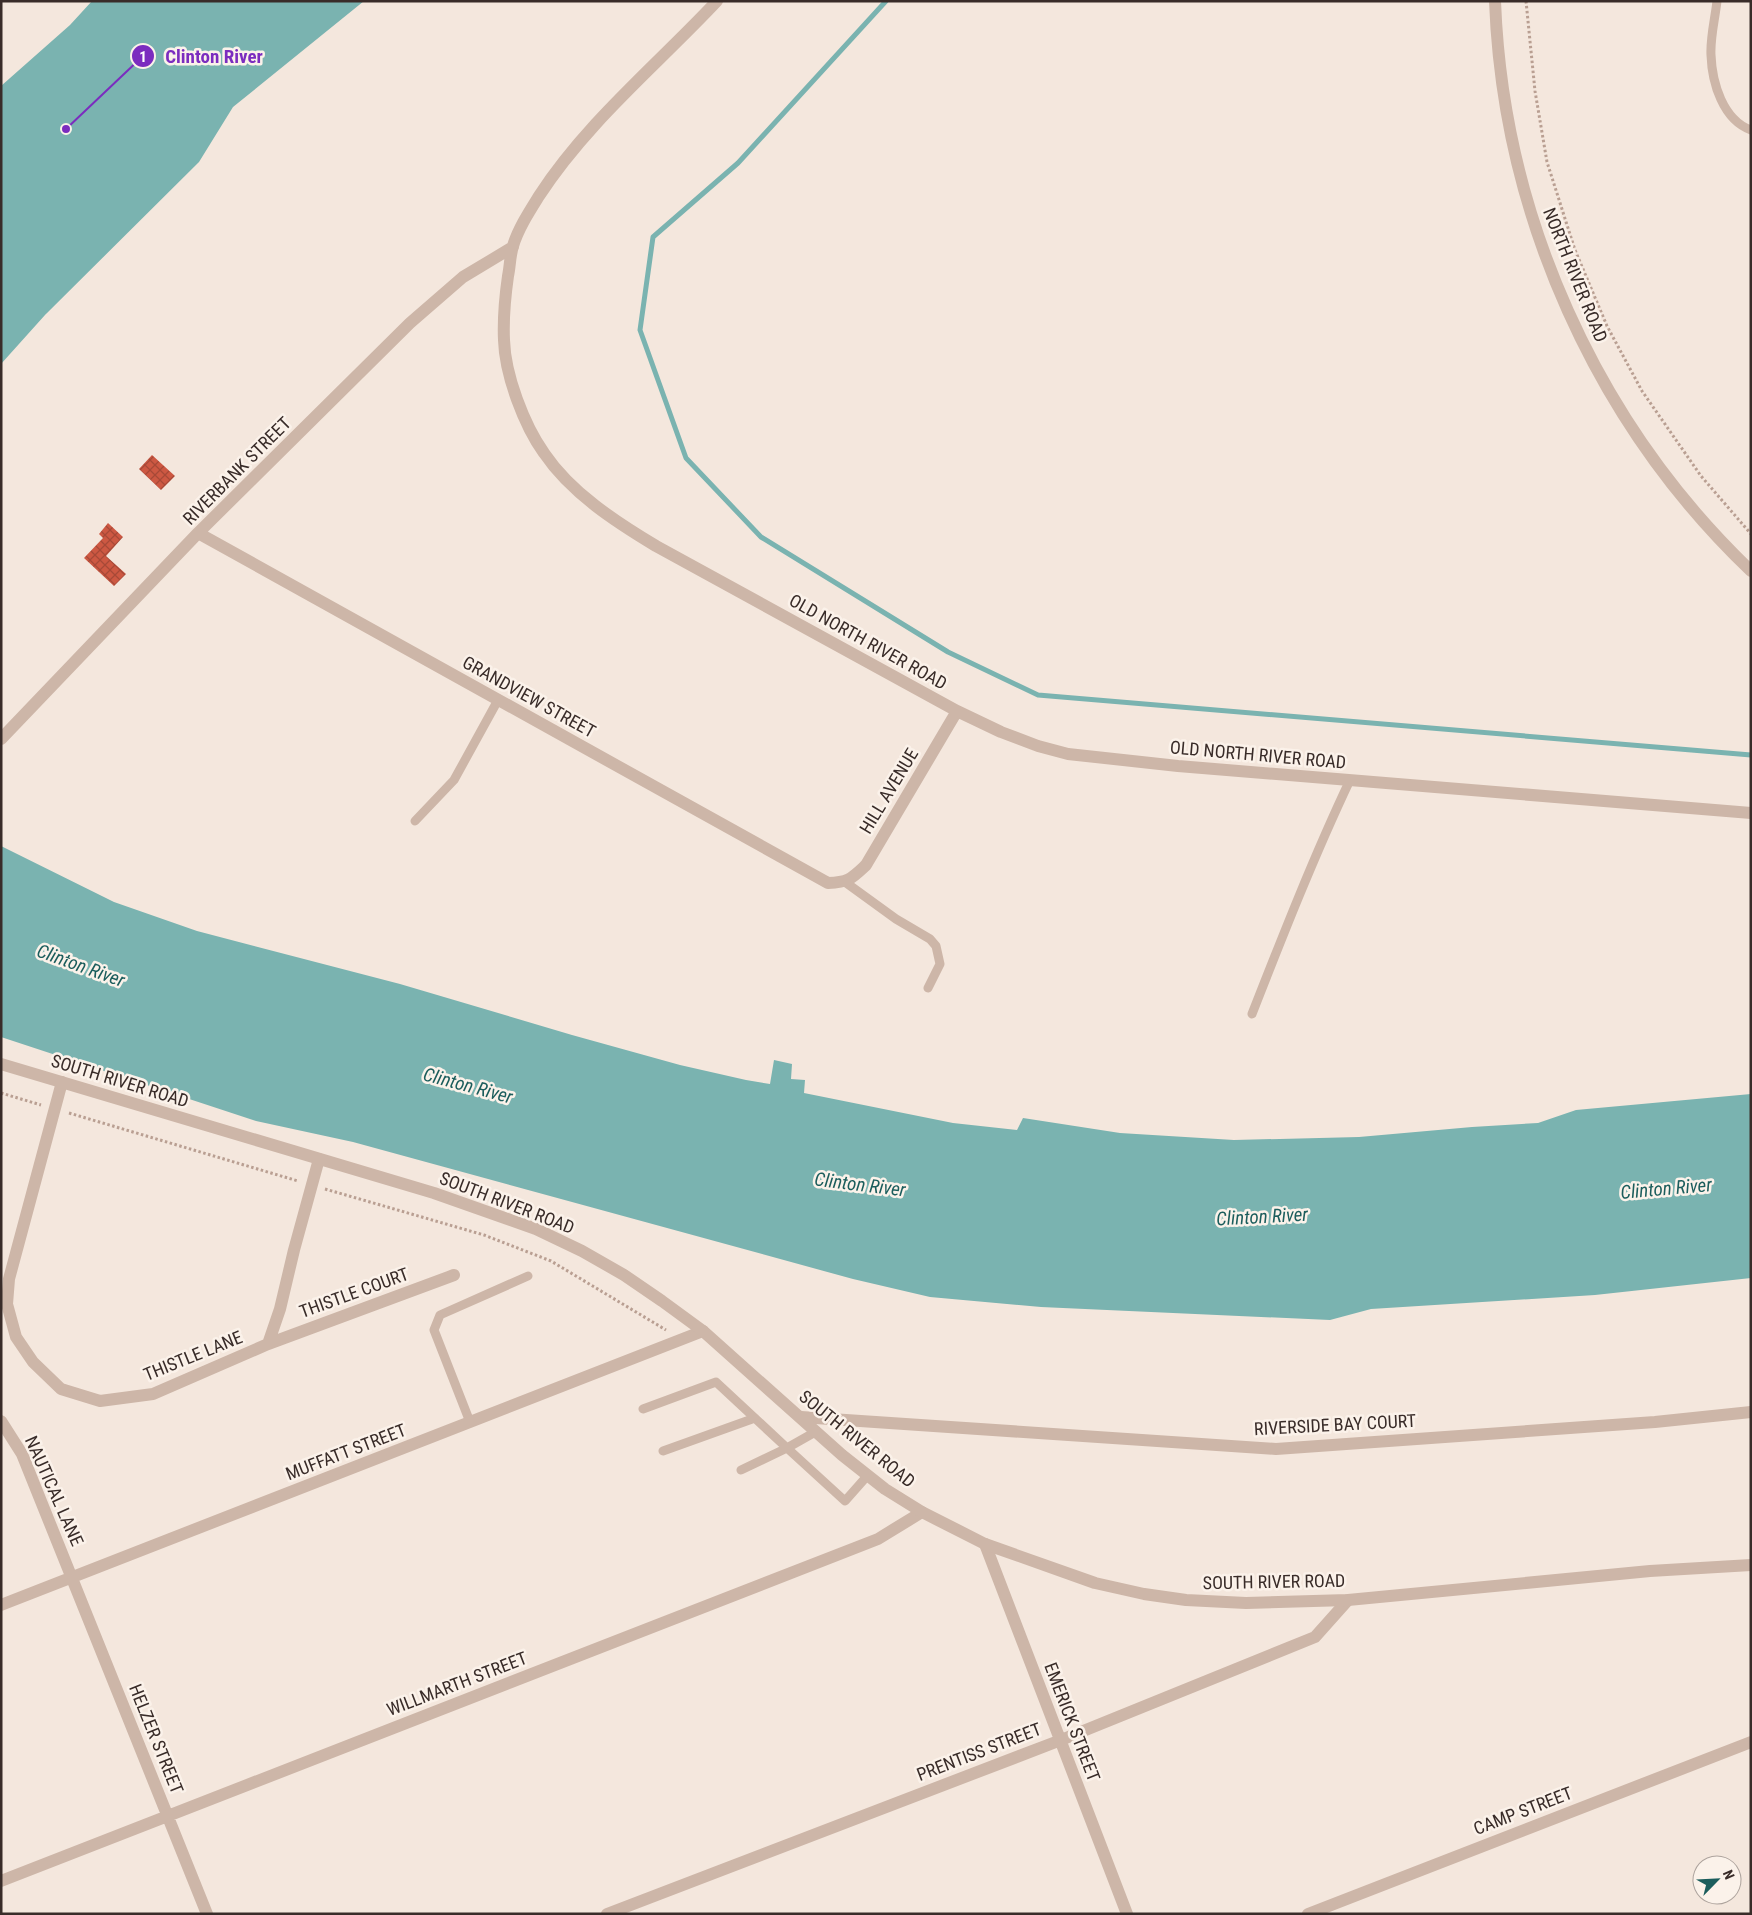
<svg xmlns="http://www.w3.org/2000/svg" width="1752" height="1915" viewBox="0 0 1752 1915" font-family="'Roboto Condensed',sans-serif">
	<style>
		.water { fill: #7ab3b0 }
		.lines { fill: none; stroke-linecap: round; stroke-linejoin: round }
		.stream { stroke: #7ab3b0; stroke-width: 5 }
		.building { fill: url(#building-cross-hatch) }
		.path { stroke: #b99f92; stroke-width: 3; stroke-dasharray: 2.5 2.5; stroke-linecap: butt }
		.service { stroke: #cdb6a8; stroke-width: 9 }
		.minor { stroke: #cdb6a8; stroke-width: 12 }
		.tertiary { stroke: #cdb6a8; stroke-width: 12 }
		.labels { text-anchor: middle; stroke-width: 5; stroke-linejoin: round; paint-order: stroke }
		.street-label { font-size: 18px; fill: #392c29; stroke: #fbf2ea }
		.water-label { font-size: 19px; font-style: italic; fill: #1b5d5c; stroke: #fbf2ea }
		.leader { fill: none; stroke: #7b2cbf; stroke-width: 2 }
		.callout-dot { fill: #7b2cbf; stroke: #fbf2ea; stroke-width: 2 }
		.mark-label { font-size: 15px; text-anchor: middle; font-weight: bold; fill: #fff }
		.callout-label { font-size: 19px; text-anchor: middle; font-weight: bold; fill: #7b2cbf; stroke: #fbf2ea; stroke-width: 5; stroke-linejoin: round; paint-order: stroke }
	</style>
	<defs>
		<pattern id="building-cross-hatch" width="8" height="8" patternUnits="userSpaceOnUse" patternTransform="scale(1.25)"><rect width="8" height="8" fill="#cd5842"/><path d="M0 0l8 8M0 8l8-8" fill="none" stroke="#a74937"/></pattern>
	</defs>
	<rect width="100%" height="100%" fill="#f4e7dd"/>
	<path class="water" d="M 92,1 L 364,1 L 233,107 L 199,162 L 45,315 L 1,364 L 1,86 L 70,25 Z
		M 1,846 L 114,902 L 197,931 L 400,984 L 572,1035 L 680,1065 L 746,1080 L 770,1084 L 774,1060 L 792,1064 L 791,1079 L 805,1080 L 804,1093 L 953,1123 L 1017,1130 L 1023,1118 L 1120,1133 L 1234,1140 L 1359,1137 L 1472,1127 L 1538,1123 L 1576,1110 L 1751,1094 L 1751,1278 L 1595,1295 L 1371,1309 L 1330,1320 L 1041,1307 L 930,1297 L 853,1279 L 353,1142 L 256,1121 L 1,1037 Z"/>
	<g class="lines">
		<path class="stream" d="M 886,1 L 738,163 L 653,237 L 640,330 L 686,458 L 761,537 L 948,652 L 1038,695 L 1751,755"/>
	</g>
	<path class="building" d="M 152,455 L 175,476 L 161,490 L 139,469 Z
		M 108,523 L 123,537 L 106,556 L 126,574 L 114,586 L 84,558 L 103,538 L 99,534 Z"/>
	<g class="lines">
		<path class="path" d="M 1526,1 L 1535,91 L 1547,162 L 1575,250 L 1607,326 L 1642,391 L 1701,476 L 1751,534
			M 1,1093 L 41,1105
			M 69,1113 L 298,1181
			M 325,1189 L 484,1235 L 551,1261 L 666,1330"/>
		<path class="service" d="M 1717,1 C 1715,19 1710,38 1711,55 C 1712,83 1723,120 1751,130
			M 415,821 L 454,780 L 498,700
			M 845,882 L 896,919 L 930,939 L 936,946 L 940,964 L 928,988
			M 1252,1014 C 1283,935 1314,856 1350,780
			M 643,1409 L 716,1382 L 787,1448 L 741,1470
			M 470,1422 L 434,1330 L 440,1315 L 528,1276
			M 817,1431 L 787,1448 L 845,1501 L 868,1475
			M 663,1451 L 755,1418"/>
		<path class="minor" d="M 717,1 C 657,65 587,122 539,196 C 529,212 518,229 513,246 C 510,255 510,267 508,276 C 505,297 503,318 504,340 C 505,375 524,425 544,453 C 571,493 616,522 656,546 L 957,711 L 1001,732 L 1038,746 L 1068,754 L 1178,766 L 1751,813
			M 1495,1 C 1503,215 1596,423 1751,571
			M 198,533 L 828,883 C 849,882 851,879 866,865 L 957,711
			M 1,739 L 198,533 L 410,323 L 463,277 L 513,247
			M 62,1082 L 9,1279 L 7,1304 L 16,1337 L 33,1362 L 61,1389 L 100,1401 L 153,1394 L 268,1344 L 454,1275
			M 268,1344 L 280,1309 L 294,1250 L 319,1159
			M 801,1417 L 1276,1449 L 1655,1422 L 1751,1412
			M 1,1421 L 22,1454 L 207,1914
			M 985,1544 L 1127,1914
			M 1,1605 L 703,1331
			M 1,1881 L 878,1539 L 922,1512
			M 607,1914 L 1061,1740 L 1315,1637 L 1348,1600
			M 1308,1914 L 1751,1742"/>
		<path class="tertiary" d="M 1,1064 L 434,1193 L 536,1229 L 582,1251 L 624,1275 L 662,1301 L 703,1331 L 842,1455 L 885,1489 L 922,1512 L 985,1544 L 1095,1583 L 1144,1594 L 1186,1600 L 1246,1603 L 1348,1600 L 1650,1571 L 1751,1565"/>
	</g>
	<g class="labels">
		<g class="street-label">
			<text transform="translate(1575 275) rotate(68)" y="6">NORTH RIVER ROAD</text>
			<text transform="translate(237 471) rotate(-45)" y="6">RIVERBANK STREET</text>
			<text transform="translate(868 642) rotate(29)" y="6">OLD NORTH RIVER ROAD</text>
			<text transform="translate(529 697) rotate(29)" y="6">GRANDVIEW STREET</text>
			<text transform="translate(1258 755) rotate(5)" y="6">OLD NORTH RIVER ROAD</text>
			<text transform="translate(889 791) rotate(-59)" y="6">HILL AVENUE</text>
			<text transform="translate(120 1081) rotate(17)" y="6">SOUTH RIVER ROAD</text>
			<text transform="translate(507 1203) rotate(21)" y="6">SOUTH RIVER ROAD</text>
			<text transform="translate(354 1293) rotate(-20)" y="6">THISTLE COURT</text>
			<text transform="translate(193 1356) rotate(-22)" y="6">THISTLE LANE</text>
			<text transform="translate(1335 1425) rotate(-3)" y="6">RIVERSIDE BAY COURT</text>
			<text transform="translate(857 1439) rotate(39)" y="6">SOUTH RIVER ROAD</text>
			<text transform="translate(346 1452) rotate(-21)" y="6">MUFFATT STREET</text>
			<text transform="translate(54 1491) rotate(66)" y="6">NAUTICAL LANE</text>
			<text transform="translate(1274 1582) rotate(-1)" y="6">SOUTH RIVER ROAD</text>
			<text transform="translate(457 1684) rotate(-21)" y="6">WILLMARTH STREET</text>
			<text transform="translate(1072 1722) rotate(69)" y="6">EMERICK STREET</text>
			<text transform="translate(156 1739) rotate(68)" y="6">HELZER STREET</text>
			<text transform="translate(979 1752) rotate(-21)" y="6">PRENTISS STREET</text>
			<text transform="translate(1523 1811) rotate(-21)" y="6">CAMP STREET</text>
		</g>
		<g class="water-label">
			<text transform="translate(81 965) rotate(20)" y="7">Clinton River</text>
			<text transform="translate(468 1085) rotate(15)" y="7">Clinton River</text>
			<text transform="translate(860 1184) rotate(7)" y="7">Clinton River</text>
			<text transform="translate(1666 1188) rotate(-5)" y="7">Clinton River</text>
			<text transform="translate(1262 1216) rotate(-3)" y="7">Clinton River</text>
		</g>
	</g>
	<path class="leader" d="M66 129L143 56"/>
	<g class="callout-dot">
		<circle cx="66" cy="129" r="5"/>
		<circle cx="143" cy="56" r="12"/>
	</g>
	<g class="mark-label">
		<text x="143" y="62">1</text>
	</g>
	<g class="callout-label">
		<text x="214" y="63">Clinton River</text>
	</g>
	<rect width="1752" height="1915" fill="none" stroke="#392c29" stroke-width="5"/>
	<g transform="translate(1717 1880) rotate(66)"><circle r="24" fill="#fbf2ea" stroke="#ada39d"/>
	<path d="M0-4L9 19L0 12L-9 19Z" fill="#1b5d5c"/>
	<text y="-8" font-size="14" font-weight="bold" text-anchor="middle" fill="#392c29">N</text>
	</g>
</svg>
